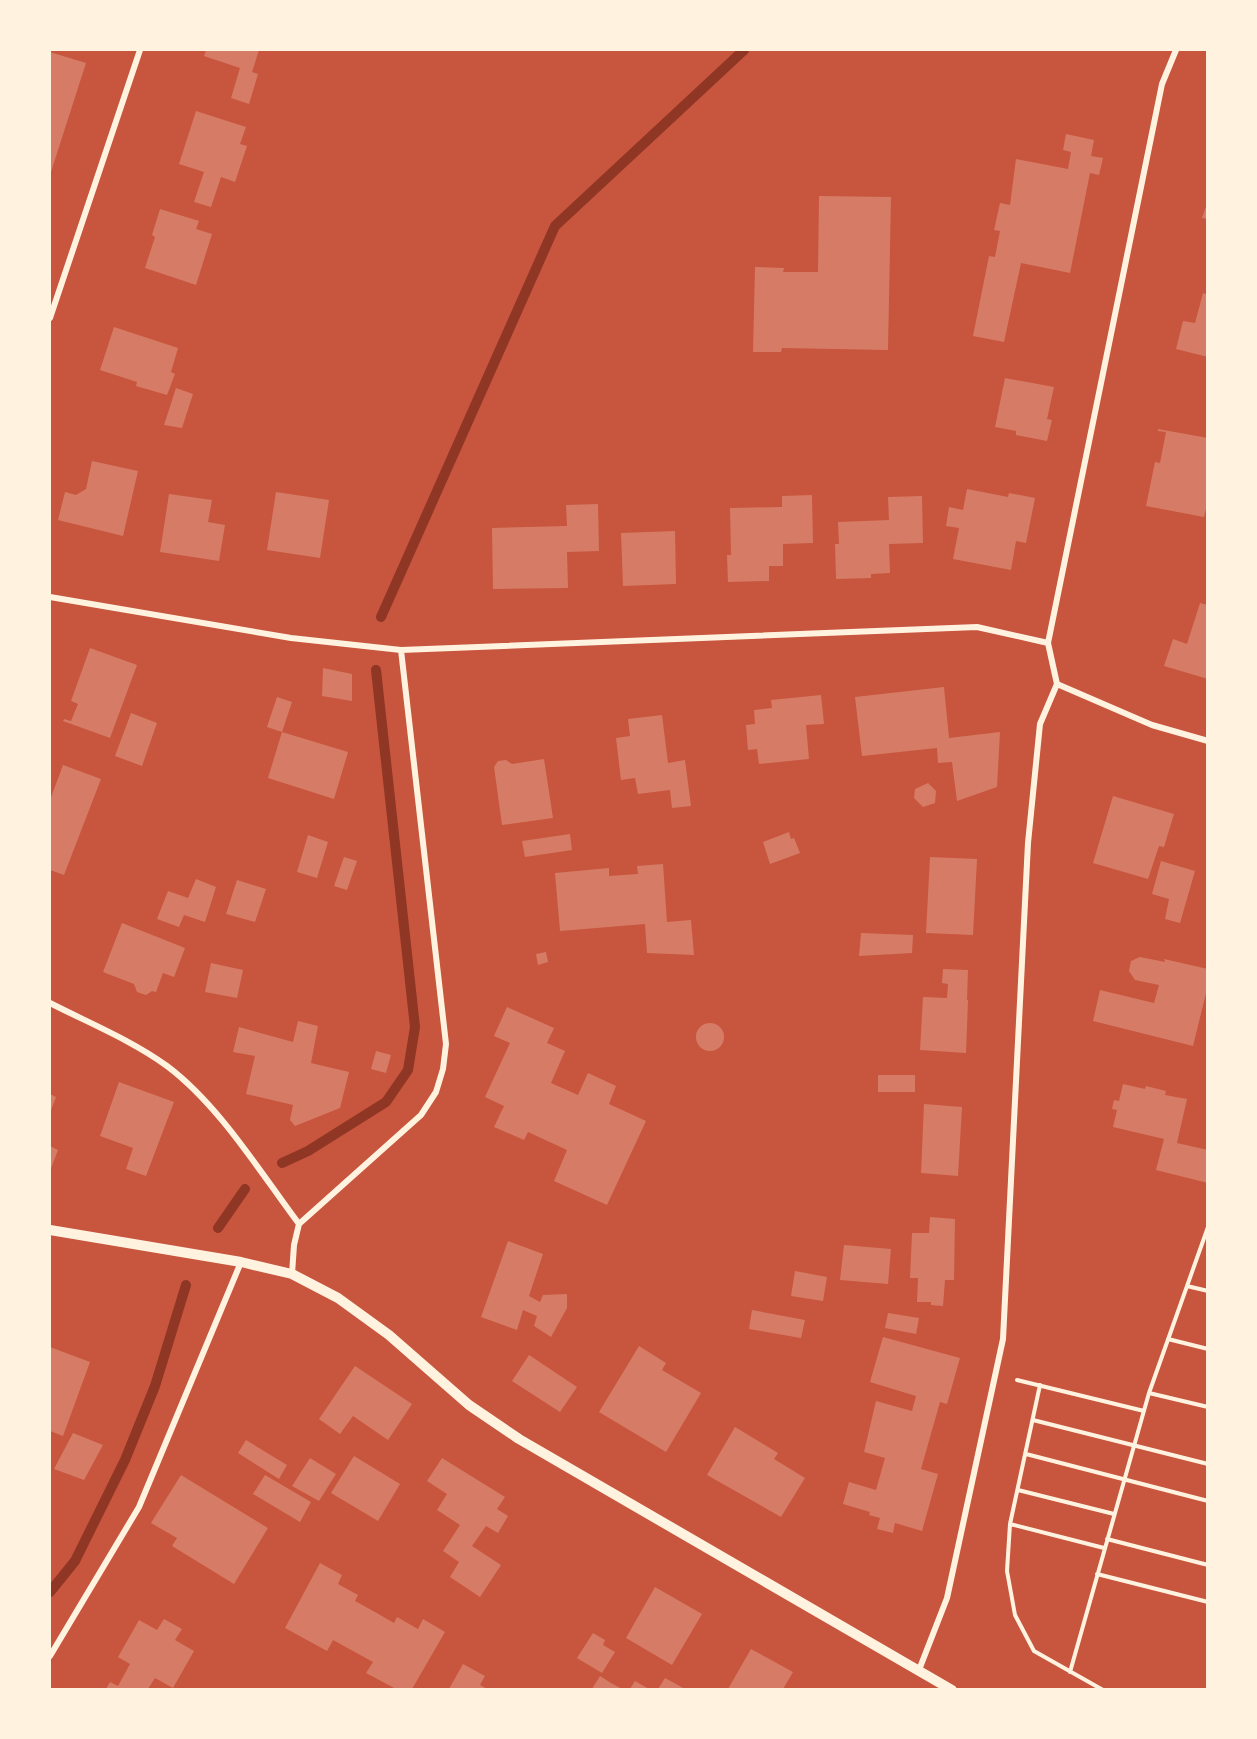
<svg xmlns="http://www.w3.org/2000/svg" width="1257" height="1739" viewBox="0 0 1257 1739" font-family="Montserrat,sans-serif">
	<style>
		.lines { fill: none; stroke-linecap: round; stroke-linejoin: round }
		.stream { stroke: #8f3625; stroke-width: 10 }
		.building { fill: #d67c66 }
		.path { stroke: #fff3e0; stroke-width: 4 }
		.minor { stroke: #fff3e0; stroke-width: 6 }
		.tertiary { stroke: #fff3e0; stroke-width: 10 }
	</style>
	<rect width="100%" height="100%" fill="#c8553d"/>
	<g class="lines">
		<path class="stream" d="M 381,617 L 555,226 L 744,50
			M 282,1163 L 308,1151 L 386,1102 L 408,1070 L 415,1027 L 376,670
			M 218,1228 L 245,1189
			M 50,1592 L 75,1561 L 125,1460 L 155,1386 L 186,1285"/>
	</g>
	<path class="building" d="M 206,50 L 259,50 L 252,72 L 258,74 L 249,104 L 231,98 L 240,68 L 204,56 Z
		M 50,52 L 86,63 L 50,175 Z
		M 196,111 L 246,127 L 240,144 L 247,146 L 235,182 L 221,177 L 211,207 L 194,202 L 204,172 L 179,164 Z
		M 1066,134 L 1094,140 L 1091,156 L 1103,158 L 1099,175 L 1090,173 L 1070,273 L 1021,263 L 1004,342 L 973,336 L 989,256 L 995,257 L 1000,231 L 994,230 L 1000,203 L 1010,205 L 1016,159 L 1068,169 L 1071,152 L 1063,150 Z
		M 819,196 L 891,197 L 888,350 L 782,348 L 781,352 L 753,352 L 755,267 L 784,268 L 783,272 L 818,272 Z
		M 1208,201 L 1208,219 L 1202,218 Z
		M 160,209 L 199,221 L 196,229 L 212,234 L 196,285 L 145,268 L 155,237 L 152,235 Z
		M 1203,293 L 1208,295 L 1208,357 L 1176,349 L 1183,321 L 1195,323 Z
		M 114,327 L 178,348 L 171,372 L 175,374 L 167,395 L 136,386 L 137,382 L 100,370 Z
		M 1005,378 L 1054,387 L 1047,419 L 1052,420 L 1047,441 L 1016,435 L 1016,431 L 995,427 Z
		M 176,388 L 193,394 L 182,428 L 164,425 Z
		M 1158,429 L 1208,438 L 1208,501 L 1204,517 L 1146,506 L 1155,462 L 1160,463 L 1166,432 L 1158,431 Z
		M 92,461 L 138,471 L 123,536 L 58,520 L 65,492 L 76,495 L 86,489 Z
		M 967,489 L 1008,497 L 1009,493 L 1035,498 L 1026,543 L 1016,541 L 1011,570 L 953,559 L 959,528 L 946,526 L 949,507 L 963,510 Z
		M 276,492 L 329,500 L 320,558 L 267,550 Z
		M 169,494 L 212,500 L 208,522 L 225,525 L 219,561 L 160,552 Z
		M 812,495 L 813,543 L 783,544 L 783,566 L 769,566 L 769,581 L 728,582 L 727,555 L 731,555 L 730,508 L 782,507 L 782,496 Z
		M 922,496 L 923,543 L 889,544 L 890,573 L 871,574 L 871,578 L 836,579 L 835,544 L 839,544 L 838,522 L 889,520 L 888,497 Z
		M 598,504 L 599,551 L 567,552 L 568,588 L 493,589 L 492,528 L 567,526 L 566,505 Z
		M 675,531 L 676,584 L 623,586 L 621,533 Z
		M 1200,603 L 1208,605 L 1208,679 L 1164,666 L 1173,639 L 1187,644 Z
		M 90,648 L 137,665 L 110,738 L 63,721 L 64,719 L 71,721 L 78,704 L 71,701 Z
		M 323,668 L 352,674 L 352,701 L 322,696 Z
		M 944,687 L 949,738 L 1000,732 L 997,787 L 957,801 L 952,762 L 938,763 L 937,748 L 862,756 L 855,697 Z
		M 821,695 L 824,724 L 806,725 L 809,759 L 759,764 L 757,749 L 748,750 L 746,725 L 755,724 L 754,710 L 772,708 L 771,700 Z
		M 277,697 L 292,702 L 282,732 L 267,727 Z
		M 131,713 L 157,723 L 142,766 L 115,756 Z
		M 662,715 L 668,763 L 685,760 L 691,806 L 672,808 L 670,790 L 638,794 L 635,778 L 621,780 L 616,738 L 630,736 L 628,719 Z
		M 282,732 L 348,752 L 334,799 L 268,778 Z
		M 544,759 L 553,818 L 502,825 L 494,767 L 498,761 L 506,760 L 512,764 Z
		M 63,765 L 101,779 L 64,875 L 50,870 L 50,800 Z
		M 928,783 L 936,791 L 935,803 L 923,807 L 914,798 L 915,789 Z
		M 1113,796 L 1174,814 L 1164,847 L 1159,846 L 1148,879 L 1093,863 Z
		M 789,832 L 791,839 L 794,838 L 800,853 L 770,864 L 763,842 Z
		M 570,834 L 572,850 L 525,857 L 522,841 Z
		M 308,835 L 328,842 L 317,878 L 297,872 Z
		M 344,857 L 357,861 L 347,890 L 334,886 Z
		M 930,857 L 977,859 L 973,935 L 926,933 Z
		M 1161,861 L 1195,871 L 1180,923 L 1165,919 L 1169,899 L 1152,894 Z
		M 663,864 L 667,922 L 691,920 L 694,955 L 647,953 L 645,924 L 560,931 L 555,873 L 609,868 L 609,876 L 638,874 L 637,866 Z
		M 196,879 L 216,887 L 205,922 L 184,915 L 179,927 L 157,919 L 168,891 L 188,898 Z
		M 237,880 L 266,889 L 255,922 L 226,914 Z
		M 122,923 L 185,948 L 174,977 L 163,973 L 156,992 L 152,991 L 146,995 L 137,992 L 134,984 L 103,972 Z
		M 861,933 L 913,935 L 912,953 L 859,956 Z
		M 546,952 L 548,962 L 538,965 L 536,954 Z
		M 1140,957 L 1165,962 L 1164,959 L 1208,969 L 1208,985 L 1193,1046 L 1093,1021 L 1100,990 L 1154,1003 L 1159,985 L 1135,980 L 1129,971 L 1131,961 Z
		M 211,963 L 243,970 L 237,998 L 205,992 Z
		M 943,969 L 968,970 L 967,1000 L 968,1000 L 966,1053 L 920,1050 L 923,997 L 947,998 L 948,984 L 942,983 Z
		M 507,1007 L 554,1028 L 547,1043 L 565,1051 L 551,1083 L 578,1095 L 588,1073 L 616,1086 L 609,1104 L 646,1121 L 607,1205 L 554,1181 L 567,1150 L 528,1132 L 524,1140 L 494,1127 L 504,1106 L 485,1097 L 510,1043 L 494,1036 Z
		M 298,1021 L 318,1026 L 311,1063 L 349,1072 L 340,1108 L 295,1126 L 290,1120 L 293,1105 L 246,1094 L 255,1056 L 233,1052 L 239,1027 L 293,1042 Z
		M696 1037a14 14 0 1 1 28 0a14 14 0 1 1-28 0Z
		M 376,1051 L 391,1055 L 386,1073 L 371,1069 Z
		M 878,1075 L 915,1075 L 915,1092 L 878,1092 Z
		M 119,1082 L 174,1102 L 146,1176 L 126,1169 L 133,1148 L 100,1136 Z
		M 1123,1084 L 1145,1089 L 1146,1086 L 1166,1091 L 1165,1095 L 1187,1099 L 1177,1143 L 1208,1150 L 1208,1183 L 1156,1170 L 1164,1139 L 1113,1127 L 1117,1110 L 1112,1109 L 1114,1100 L 1119,1101 Z
		M 50,1094 L 56,1097 L 50,1113 Z
		M 924,1104 L 962,1107 L 958,1176 L 921,1173 Z
		M 50,1146 L 58,1150 L 50,1171 Z
		M 930,1217 L 955,1219 L 954,1280 L 945,1280 L 943,1306 L 931,1305 L 931,1302 L 917,1302 L 918,1278 L 910,1278 L 912,1233 L 929,1233 Z
		M 508,1241 L 543,1254 L 529,1296 L 540,1302 L 543,1295 L 567,1294 L 567,1308 L 551,1337 L 534,1326 L 537,1316 L 523,1310 L 517,1330 L 481,1317 Z
		M 844,1245 L 891,1249 L 888,1284 L 840,1280 Z
		M 795,1271 L 827,1277 L 823,1301 L 791,1296 Z
		M 752,1310 L 805,1320 L 801,1338 L 749,1329 Z
		M 888,1313 L 919,1318 L 916,1334 L 885,1328 Z
		M 883,1337 L 960,1358 L 947,1404 L 940,1402 L 921,1469 L 938,1474 L 922,1531 L 895,1523 L 893,1533 L 877,1529 L 880,1518 L 869,1515 L 870,1512 L 843,1504 L 849,1482 L 876,1490 L 885,1458 L 864,1452 L 876,1401 L 912,1411 L 916,1396 L 870,1382 Z
		M 639,1346 L 666,1363 L 662,1370 L 701,1393 L 666,1452 L 599,1412 Z
		M 50,1347 L 90,1362 L 63,1436 L 50,1431 Z
		M 529,1355 L 577,1387 L 560,1412 L 512,1381 Z
		M 355,1366 L 412,1404 L 388,1440 L 353,1416 L 340,1434 L 319,1419 Z
		M 735,1427 L 778,1453 L 774,1459 L 805,1478 L 781,1517 L 707,1475 Z
		M 73,1433 L 103,1445 L 84,1480 L 54,1469 Z
		M 246,1440 L 287,1465 L 279,1479 L 238,1453 Z
		M 354,1456 L 400,1484 L 378,1521 L 331,1493 Z
		M 310,1458 L 336,1474 L 319,1501 L 292,1486 Z
		M 442,1458 L 505,1497 L 497,1509 L 508,1516 L 498,1533 L 486,1526 L 472,1546 L 501,1565 L 480,1597 L 450,1577 L 459,1562 L 443,1551 L 460,1525 L 437,1510 L 447,1494 L 427,1481 Z
		M 181,1475 L 268,1528 L 234,1584 L 172,1546 L 177,1538 L 151,1523 Z
		M 265,1475 L 311,1502 L 300,1522 L 253,1494 Z
		M 320,1563 L 342,1575 L 338,1584 L 358,1595 L 355,1601 L 375,1612 L 394,1623 L 397,1617 L 418,1629 L 423,1619 L 445,1632 L 412,1689 L 396,1689 L 366,1673 L 373,1662 L 333,1640 L 327,1651 L 285,1628 Z
		M 655,1587 L 702,1614 L 672,1665 L 626,1638 Z
		M 164,1619 L 182,1629 L 175,1640 L 194,1651 L 173,1688 L 155,1678 L 148,1689 L 106,1689 L 110,1682 L 118,1686 L 130,1664 L 118,1657 L 139,1620 L 157,1630 Z
		M 593,1633 L 605,1640 L 603,1645 L 615,1652 L 602,1673 L 577,1658 Z
		M 751,1649 L 793,1672 L 783,1689 L 728,1689 Z
		M 463,1664 L 485,1676 L 480,1685 L 487,1689 L 449,1689 Z
		M 600,1676 L 611,1683 L 622,1689 L 592,1689 Z
		M 665,1678 L 685,1689 L 658,1689 Z
		M 635,1681 L 649,1689 L 630,1689 Z"/>
	<g class="lines">
		<path class="path" d="M 1187,1286 L 1208,1291
			M 1168,1339 L 1208,1349
			M 1017,1380 L 1144,1411
			M 1040,1385 L 1010,1524 L 1007,1571 L 1015,1615 L 1034,1651 L 1103,1690
			M 1149,1393 L 1208,1407
			M 1033,1420 L 1208,1464
			M 1026,1454 L 1208,1501
			M 1018,1490 L 1114,1514
			M 1010,1524 L 1104,1548
			M 1107,1539 L 1208,1565
			M 1097,1574 L 1208,1602
			M 1070,1672 L 1149,1393 L 1208,1227"/>
		<path class="minor" d="M 50,318 L 140,50
			M 50,597 L 291,638 L 401,650 L 977,627 L 1048,643
			M 1057,684 L 1048,643 L 1162,84 L 1176,50
			M 1057,684 L 1152,725 L 1208,741
			M 50,1003 C 89,1023 131,1040 167,1066 C 219,1105 260,1172 299,1224 L 294,1245 L 292,1274
			M 299,1224 L 421,1115 L 436,1092 L 443,1069 L 446,1044 L 401,650
			M 50,1656 L 139,1507 L 241,1262
			M 919,1670 L 947,1598 L 1003,1339 L 1028,843 L 1040,724 L 1057,684"/>
		<path class="tertiary" d="M 50,1230 L 241,1262 L 292,1274 L 338,1298 L 389,1335 L 469,1405 L 519,1439 L 952,1690"/>
	</g>
	<rect width="1257" height="1739" fill="none" stroke="#fff3e0" stroke-width="102"/>
</svg>
